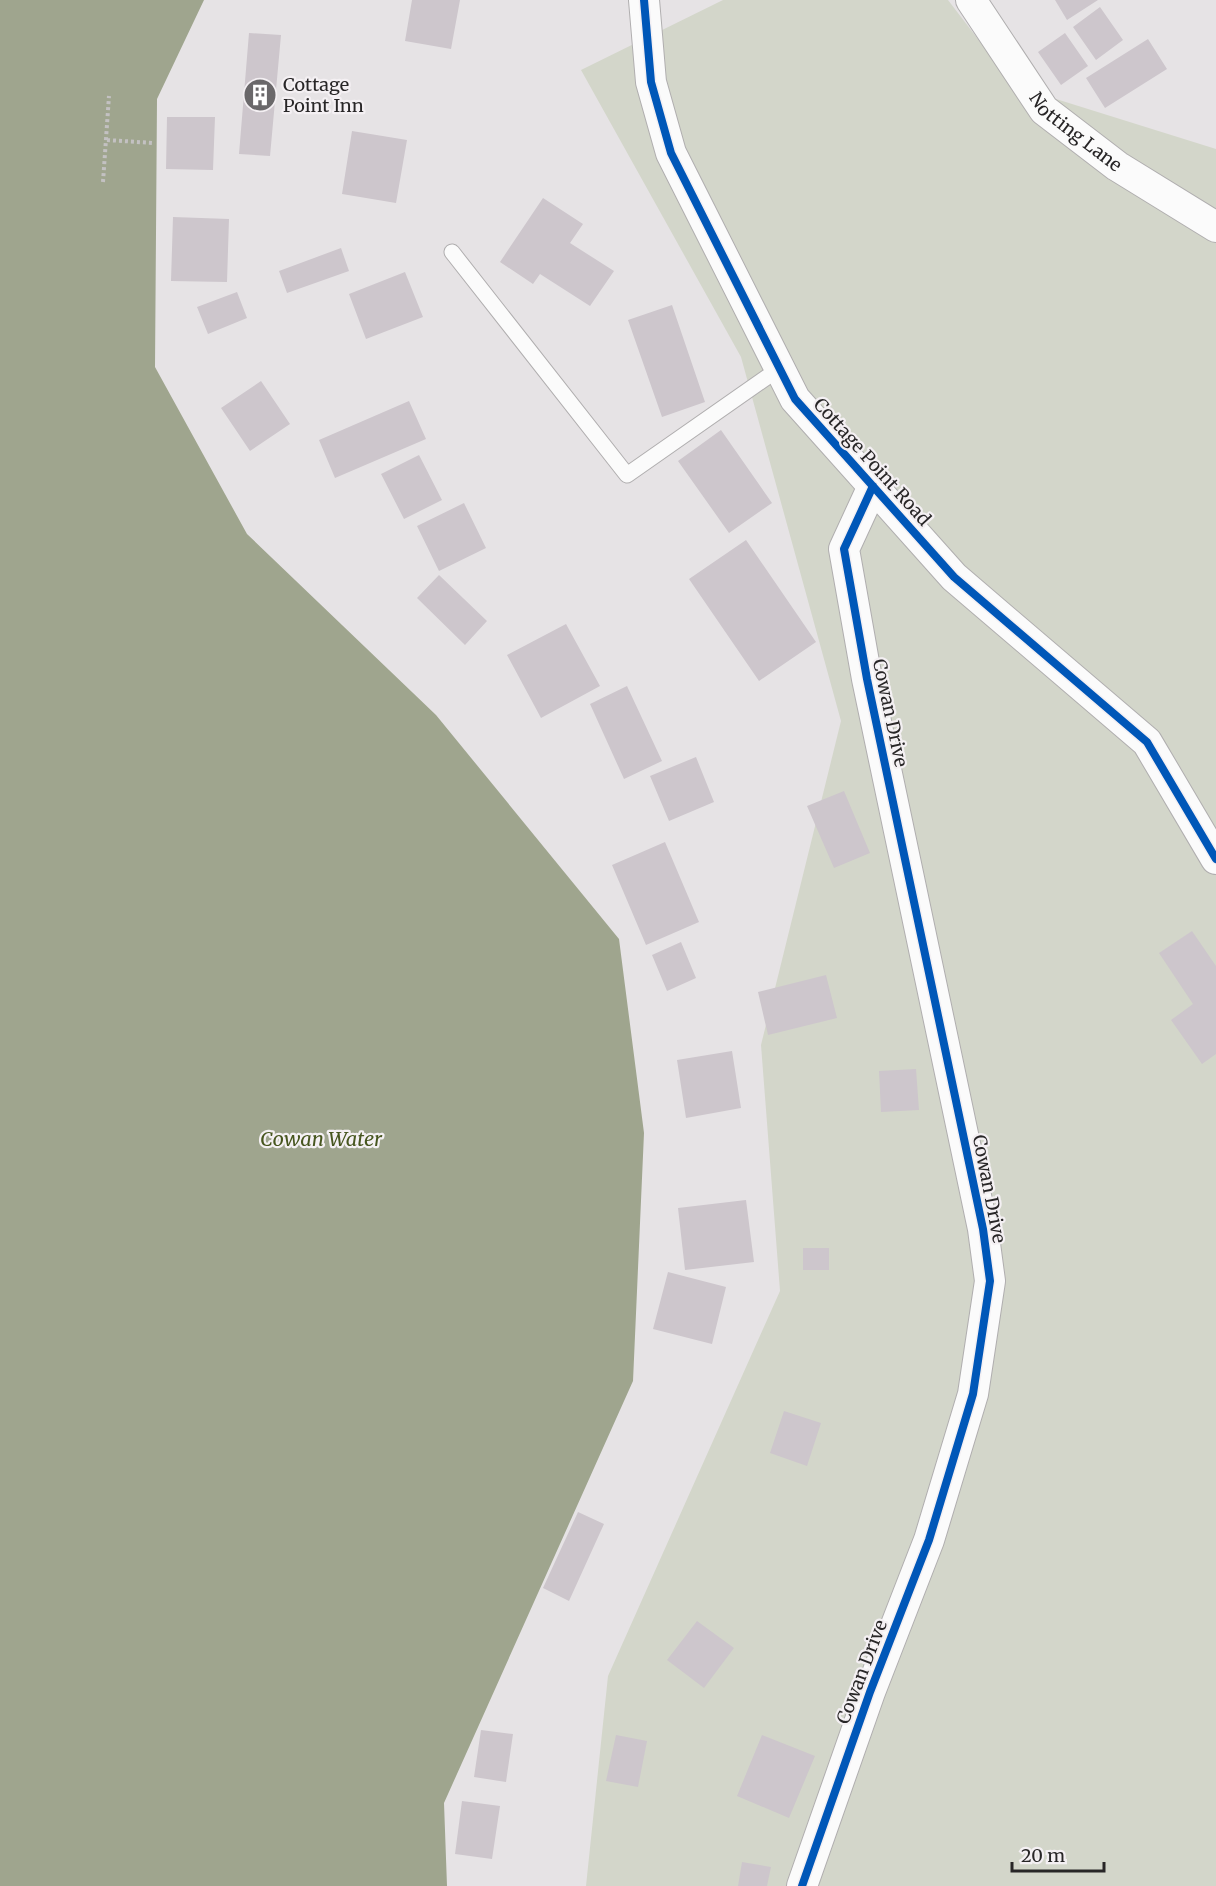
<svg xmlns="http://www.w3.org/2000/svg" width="1216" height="1886" viewBox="0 0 1216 1886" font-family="Merriweather,serif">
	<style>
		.green { fill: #d3d6ca }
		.water { fill: #9fa58e }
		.building { fill: #cdc6cc }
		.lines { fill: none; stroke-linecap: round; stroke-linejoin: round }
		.lane-casing { stroke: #b0aeaf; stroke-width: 17 }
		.street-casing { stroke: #b0aeaf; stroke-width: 32 }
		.path { stroke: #c3c1c2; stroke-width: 4; stroke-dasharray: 3 3; stroke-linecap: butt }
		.lane { stroke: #fbfbfb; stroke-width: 15 }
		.street { stroke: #fbfbfb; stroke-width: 30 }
		.cycleway-casing { stroke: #f4f0f3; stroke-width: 11 }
		.cycleway { stroke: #0057b8; stroke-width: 8 }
		.labels { text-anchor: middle; stroke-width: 4.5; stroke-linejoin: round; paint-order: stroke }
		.poi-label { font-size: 18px; fill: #282627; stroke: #f4f0f3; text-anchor: start }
		.street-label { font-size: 18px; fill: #282627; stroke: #f4f0f3 }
		.water-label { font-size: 20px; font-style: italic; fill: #47561f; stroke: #f4f0f3 }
	</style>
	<rect width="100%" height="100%" fill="#e6e3e5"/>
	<path class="green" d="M 723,0 L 948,0 L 1014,86 L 1216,149 L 1216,1886 L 586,1886 L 608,1676 L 780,1291 L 761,1045 L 841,721 L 741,357 L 581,70 Z"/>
	<path class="water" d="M 0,0 L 204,0 L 157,99 L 155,367 L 247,534 L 436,715 L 619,939 L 644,1133 L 633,1381 L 444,1803 L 447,1886 L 0,1886 Z"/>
	<path class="building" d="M 412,0 L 460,0 L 451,49 L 405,41 Z
		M 1055,0 L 1098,0 L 1067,20 Z
		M 1100,7 L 1123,40 L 1096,60 L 1073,27 Z
		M 249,33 L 281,35 L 270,156 L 239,154 Z
		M 1065,33 L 1088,66 L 1061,85 L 1038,52 Z
		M 1148,39 L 1167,69 L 1105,108 L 1086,78 Z
		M 167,117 L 215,117 L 213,170 L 166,169 Z
		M 352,131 L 407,140 L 396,203 L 342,194 Z
		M 543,198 L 583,224 L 570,243 L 614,271 L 590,306 L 540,274 L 533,284 L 500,262 Z
		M 173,217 L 229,219 L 227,282 L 171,281 Z
		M 341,248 L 349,271 L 287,293 L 279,271 Z
		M 405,272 L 423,317 L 366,339 L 349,294 Z
		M 237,292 L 247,318 L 208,334 L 197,307 Z
		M 672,305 L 705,402 L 662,417 L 628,320 Z
		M 261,381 L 290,424 L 250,451 L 221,408 Z
		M 409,401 L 426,439 L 335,478 L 319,440 Z
		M 721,430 L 772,503 L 729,533 L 678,461 Z
		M 419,455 L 442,500 L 404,519 L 381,474 Z
		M 464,503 L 486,548 L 439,571 L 417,526 Z
		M 746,540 L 816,642 L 759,681 L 689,579 Z
		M 439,575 L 487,621 L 465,645 L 417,598 Z
		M 566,624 L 600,686 L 541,718 L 507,655 Z
		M 627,686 L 662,761 L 624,779 L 590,704 Z
		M 696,757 L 714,802 L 669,821 L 650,776 Z
		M 844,791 L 870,853 L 834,868 L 807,806 Z
		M 665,842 L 699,922 L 646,945 L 612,865 Z
		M 1192,931 L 1216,966 L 1216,1054 L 1202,1064 L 1171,1020 L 1193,1004 L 1159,953 Z
		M 681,942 L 696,978 L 667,991 L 652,955 Z
		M 826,975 L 837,1018 L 768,1035 L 758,992 Z
		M 732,1051 L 741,1108 L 686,1118 L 677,1060 Z
		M 916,1069 L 919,1110 L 881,1112 L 879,1071 Z
		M 746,1200 L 754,1262 L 685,1270 L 678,1208 Z
		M 803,1248 L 829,1248 L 829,1270 L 803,1270 Z
		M 668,1272 L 726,1287 L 712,1344 L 653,1329 Z
		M 784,1411 L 821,1423 L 807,1466 L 770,1453 Z
		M 578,1512 L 604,1524 L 569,1601 L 543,1588 Z
		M 697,1621 L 734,1648 L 704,1688 L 667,1660 Z
		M 481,1730 L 513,1734 L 506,1782 L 474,1777 Z
		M 616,1735 L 647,1741 L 638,1787 L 606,1781 Z
		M 762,1735 L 815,1756 L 789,1818 L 737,1796 Z
		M 462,1801 L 500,1806 L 492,1859 L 455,1854 Z
		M 742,1862 L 771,1867 L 767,1886 L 738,1886 Z"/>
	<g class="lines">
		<g class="lane-casing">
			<path id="lane" d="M 452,252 L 627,475 L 780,368"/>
		</g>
		<g class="street-casing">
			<g id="street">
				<path d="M 644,0 L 651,82 L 671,153 L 795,399 L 954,577 L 1147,742 L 1216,859"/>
				<path id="s1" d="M 971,0 L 1044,110 L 1117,166 L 1216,227"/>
				<path d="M 802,1886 L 870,1692 L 929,1540 L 973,1394 L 990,1281 L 983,1229 L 867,679 L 844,549 L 873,486"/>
			</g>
		</g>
		<path class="path" d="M 107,140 L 153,143
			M 103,182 L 109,96"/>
		<use href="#lane" class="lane"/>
		<use href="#street" class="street"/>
		<g class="cycleway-casing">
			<path id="cycleway" d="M 644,0 L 651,82 L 671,153 L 795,399 L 954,577 L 1147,742 L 1216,859
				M 802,1886 L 870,1692 L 929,1540 L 973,1394 L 990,1281 L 983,1229 L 867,679 L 844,549 L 873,486"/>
		</g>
		<use href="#cycleway" class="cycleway"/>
	</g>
	<defs>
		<g id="building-disc" transform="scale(1.725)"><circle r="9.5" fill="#6a686a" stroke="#f4f0f3"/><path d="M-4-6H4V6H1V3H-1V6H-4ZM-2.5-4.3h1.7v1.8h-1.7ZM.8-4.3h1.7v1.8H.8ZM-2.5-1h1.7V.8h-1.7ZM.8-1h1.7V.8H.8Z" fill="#fff"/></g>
	</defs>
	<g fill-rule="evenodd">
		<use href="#building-disc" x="260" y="95"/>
	</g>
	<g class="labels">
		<g class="poi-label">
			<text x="283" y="91">Cottage<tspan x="283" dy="21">Point Inn</tspan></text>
		</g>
		<g class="street-label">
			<text dy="6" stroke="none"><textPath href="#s1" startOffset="170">Notting Lane</textPath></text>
			<text transform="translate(872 462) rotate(48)" y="6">Cottage Point Road</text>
			<text transform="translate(890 713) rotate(78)" y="6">Cowan Drive</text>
			<text transform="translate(989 1189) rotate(79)" y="6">Cowan Drive</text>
			<text transform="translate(862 1672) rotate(-69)" y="6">Cowan Drive</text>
		</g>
		<g class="water-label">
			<text x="321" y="1146">Cowan Water</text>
		</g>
	</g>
	<path d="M1012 1862v9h92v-9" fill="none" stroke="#282627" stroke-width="3"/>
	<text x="1021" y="1862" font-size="18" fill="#282627" stroke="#f4f0f3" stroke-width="4.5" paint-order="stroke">20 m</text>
</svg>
